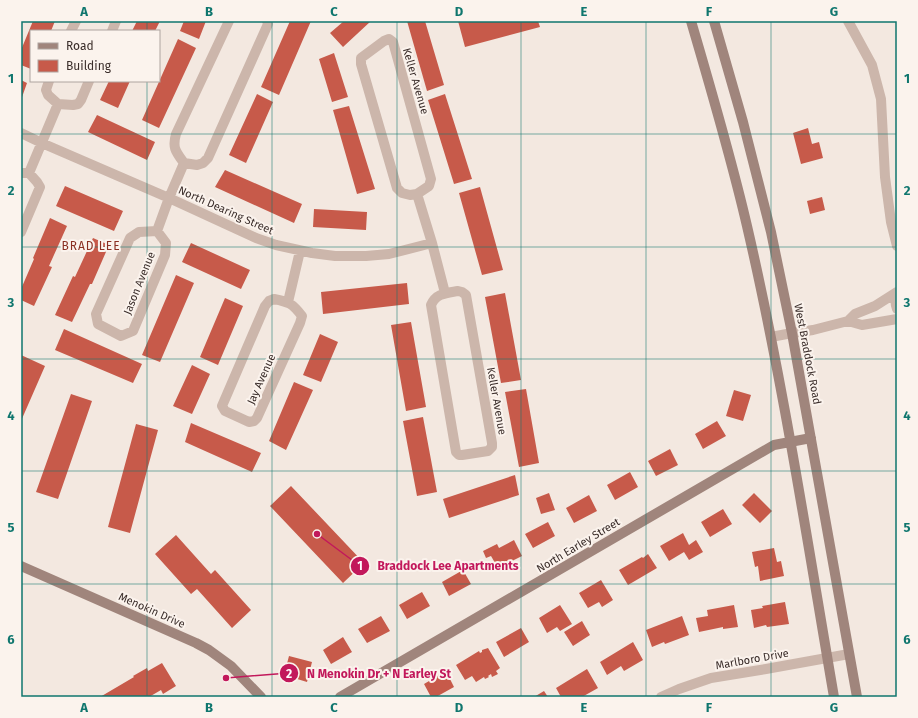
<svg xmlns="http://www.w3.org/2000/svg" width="918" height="718" viewBox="0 0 918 718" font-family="'Fira Sans',sans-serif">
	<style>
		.building { fill: #c75a4a }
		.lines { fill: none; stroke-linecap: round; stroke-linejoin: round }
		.street { stroke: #ccb6ab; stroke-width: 10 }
		.secondary { stroke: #a0857c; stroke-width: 10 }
		.grid { fill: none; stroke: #0f766e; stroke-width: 1; stroke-opacity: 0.55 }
		.labels { text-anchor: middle; stroke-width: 4; stroke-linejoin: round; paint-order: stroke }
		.street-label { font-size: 11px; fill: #3a2d2a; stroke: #fbf3ed }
		.neighbourhood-label { font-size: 12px; letter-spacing: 1px; fill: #8a2f22; stroke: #fbf3ed }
		.leader { fill: none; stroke: #c2185b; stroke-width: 1.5 }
		.callout-dot { fill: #c2185b; stroke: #fbf3ed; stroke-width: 1.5 }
		.mark-label { font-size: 12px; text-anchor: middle; font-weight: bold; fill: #fff }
		.callout-label { font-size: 12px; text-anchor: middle; font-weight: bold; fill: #c2185b; stroke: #fbf3ed; stroke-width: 4; stroke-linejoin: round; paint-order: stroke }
		.neatline { fill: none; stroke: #0f766e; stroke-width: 1.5 }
		.grid-label { font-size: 13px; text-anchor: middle; font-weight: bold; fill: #0f766e }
	</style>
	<rect width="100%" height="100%" fill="#f3e8e0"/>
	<path class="building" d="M 33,21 L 55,21 L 51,31 L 31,31 L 31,69 L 21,65 L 21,50 Z
		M 137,21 L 160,21 L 155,31 L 132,31 Z
		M 184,21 L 206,21 L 199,39 L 180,31 Z
		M 290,21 L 311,21 L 279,95 L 261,87 Z
		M 344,21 L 371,21 L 343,47 L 330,33 Z
		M 407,21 L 425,21 L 444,85 L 427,91 Z
		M 458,21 L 538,21 L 540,27 L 465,47 Z
		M 178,39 L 196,48 L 159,128 L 142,120 Z
		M 334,53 L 348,97 L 332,102 L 319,59 Z
		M 21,80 L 27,83 L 21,100 Z
		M 109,81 L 130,81 L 118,108 L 100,100 Z
		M 257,94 L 273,102 L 246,163 L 229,155 Z
		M 445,94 L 472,179 L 454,184 L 428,100 Z
		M 349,106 L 375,189 L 357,194 L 333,110 Z
		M 97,115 L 155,142 L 147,160 L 88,132 Z
		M 808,128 L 812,144 L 819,142 L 823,158 L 801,164 L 793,133 Z
		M 225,170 L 302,204 L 294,223 L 215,187 Z
		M 65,186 L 123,211 L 114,231 L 56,206 Z
		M 480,187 L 503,270 L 482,275 L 459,193 Z
		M 822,197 L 825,210 L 810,214 L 807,201 Z
		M 314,209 L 367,212 L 366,230 L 313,227 Z
		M 50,218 L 67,226 L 49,266 L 52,267 L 34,306 L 21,300 L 21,289 L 34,259 L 33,258 Z
		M 93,238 L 109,245 L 92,284 L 90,284 L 72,322 L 55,315 L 73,276 L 75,277 Z
		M 191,243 L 250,270 L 241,289 L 182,262 Z
		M 176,275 L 194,283 L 160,362 L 142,355 Z
		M 407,283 L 409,304 L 323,314 L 321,292 Z
		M 505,293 L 521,380 L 501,383 L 485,297 Z
		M 225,298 L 243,306 L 218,365 L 200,357 Z
		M 411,322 L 426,407 L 406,411 L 391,325 Z
		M 64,329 L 142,364 L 133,383 L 55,350 Z
		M 320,334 L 338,342 L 321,382 L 303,375 Z
		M 21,355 L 45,366 L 21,421 Z
		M 192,365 L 210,374 L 192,414 L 173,406 Z
		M 294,382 L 313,390 L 286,450 L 269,441 Z
		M 526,389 L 539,463 L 519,467 L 505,392 Z
		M 734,390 L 751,395 L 743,421 L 726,416 Z
		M 71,394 L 92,401 L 58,499 L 36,492 Z
		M 423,417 L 437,492 L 417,496 L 403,421 Z
		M 717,421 L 726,436 L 703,449 L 695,434 Z
		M 191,423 L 261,453 L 252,472 L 185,442 Z
		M 136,424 L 158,430 L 130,533 L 108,527 Z
		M 670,449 L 678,465 L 656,476 L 648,461 Z
		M 630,472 L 638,487 L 615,500 L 607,485 Z
		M 515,475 L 519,495 L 449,518 L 443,499 Z
		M 291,486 L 364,563 L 343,583 L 270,506 Z
		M 549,493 L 555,510 L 541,514 L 536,498 Z
		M 754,493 L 772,511 L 760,523 L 742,505 Z
		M 589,495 L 597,511 L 574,523 L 566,508 Z
		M 723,509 L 732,524 L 710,537 L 701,522 Z
		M 548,522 L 555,536 L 533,548 L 525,534 Z
		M 683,533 L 689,545 L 696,540 L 703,552 L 689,560 L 684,552 L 669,561 L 660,546 Z
		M 176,535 L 211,574 L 215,570 L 251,610 L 232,628 L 197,589 L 191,594 L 155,554 Z
		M 514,540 L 522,556 L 498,568 L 491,556 L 486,558 L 483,551 L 497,544 L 499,548 Z
		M 774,548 L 777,562 L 781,561 L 784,576 L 760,581 L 758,566 L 755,567 L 752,552 Z
		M 648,554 L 657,568 L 628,585 L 619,570 L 642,557 L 643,558 Z
		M 463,570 L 471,584 L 449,596 L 442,582 Z
		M 601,580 L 613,600 L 602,607 L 599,602 L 588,608 L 579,593 Z
		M 422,592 L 430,606 L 407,619 L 399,605 Z
		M 785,602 L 789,624 L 767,627 L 766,625 L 754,628 L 751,610 L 763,608 L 762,606 Z
		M 560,605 L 572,624 L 560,631 L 557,627 L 547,633 L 539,618 Z
		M 734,605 L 738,627 L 723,629 L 723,627 L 699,632 L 696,618 L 708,616 L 707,610 Z
		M 381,616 L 390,631 L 367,643 L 358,629 Z
		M 682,616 L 689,635 L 665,644 L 664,642 L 652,647 L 646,630 Z
		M 582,621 L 590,635 L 573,646 L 564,632 Z
		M 521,628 L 529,642 L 504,657 L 496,642 Z
		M 343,637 L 352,652 L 331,664 L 323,650 Z
		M 633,642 L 643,660 L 624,671 L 621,666 L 607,675 L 600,662 Z
		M 488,648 L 500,668 L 496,671 L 498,674 L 492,677 L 491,674 L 488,676 L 489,677 L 485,679 L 484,677 L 476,682 L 472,676 L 465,680 L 456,665 L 479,651 L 480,653 L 482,652 L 482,650 Z
		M 289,656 L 312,662 L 307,682 L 284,675 Z
		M 162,663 L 176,686 L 163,694 L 161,690 L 149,697 L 148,697 L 147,696 L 144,697 L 100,697 L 134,677 L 133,676 L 147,668 L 148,671 Z
		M 587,669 L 598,688 L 582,697 L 561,697 L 556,688 Z
		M 446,671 L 454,687 L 436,697 L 431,697 L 424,684 Z
		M 544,691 L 548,697 L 534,697 Z"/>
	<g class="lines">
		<path class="street" d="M 229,21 L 176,134 C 172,148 176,152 184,163 L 197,165 L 203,163 L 208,158 L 268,24 L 267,21
			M 848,21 L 872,65 L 881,99 L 885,177 L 891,222 L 897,246
			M 71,31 L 76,21
			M 112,31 L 116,21
			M 389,39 L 393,42 L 431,179 L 429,186 L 417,194 L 410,195 L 402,193 L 397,188 L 361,64 L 361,58 L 384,41 Z
			M 49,81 L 46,90 L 48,95 L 58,104 L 73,105 L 78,104 L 81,100 L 89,81
			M 21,133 L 44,144 L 169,198 L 256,238 L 276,245 L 312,253 L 335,256 L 366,256 L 389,254 L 432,243
			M 21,173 L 29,173 L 37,182 L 40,187 L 21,232
			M 29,173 L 58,104
			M 417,194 L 432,243 L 445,293
			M 157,231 L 166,243 L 165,255 L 133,331 L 121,336 L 98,324 L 96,314 L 130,238 L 139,232 Z
			M 157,231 L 169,198 L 184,163
			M 458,291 L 462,292 L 466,295 L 492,443 L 492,447 L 488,451 L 462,455 L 459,455 L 456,452 L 431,305 C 436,293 447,293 458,291 Z
			M 897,294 C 895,299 895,304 897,309
			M 274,299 C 289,302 292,303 302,316 L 300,323 L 257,418 L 254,421 L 249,422 L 225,411 L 222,406 L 265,306 L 269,301 Z
			M 288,302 L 300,251
			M 848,321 L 862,325 L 897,319
			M 771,337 L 792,333 L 813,330 L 848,321 L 855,314 L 875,306 L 897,292
			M 661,697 L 679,689 L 711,678 L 766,669 L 849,654"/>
		<path class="secondary" d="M 691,21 C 711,89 731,157 747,226 C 783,381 807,540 834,697
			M 714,21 L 743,122 L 771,232 L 792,333 L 857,697
			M 21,566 L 196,643 L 209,650 L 231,666 L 261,697
			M 340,697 L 774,445 L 811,438"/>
	</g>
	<path class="grid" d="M 147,21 L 147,31M 272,21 L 272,697M 397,21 L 397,697M 521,21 L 521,697M 646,21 L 646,697M 771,21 L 771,697M 147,81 L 147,697M 21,134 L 897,134M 21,247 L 897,247M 21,359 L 897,359M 21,471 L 897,471M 21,584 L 897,584"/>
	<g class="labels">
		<g class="street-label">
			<text transform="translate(416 81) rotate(74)" y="4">Keller Avenue</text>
			<text transform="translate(226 210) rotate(24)" y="4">North Dearing Street</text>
			<text transform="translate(139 283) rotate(-68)" y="4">Jason Avenue</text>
			<text transform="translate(808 354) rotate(79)" y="4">West Braddock Road</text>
			<text transform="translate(261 379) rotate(-66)" y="4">Jay Avenue</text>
			<text transform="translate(497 401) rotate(80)" y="4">Keller Avenue</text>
			<text transform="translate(578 545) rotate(-31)" y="4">North Earley Street</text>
			<text transform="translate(152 610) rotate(24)" y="4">Menokin Drive</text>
			<text transform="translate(752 659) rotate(-10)" y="4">Marlboro Drive</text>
		</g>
		<g class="neighbourhood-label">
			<text x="91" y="250">BRAD LEE</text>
		</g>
	</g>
	<path class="leader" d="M317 534L360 566M226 678L289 673"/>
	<g class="callout-dot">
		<circle cx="317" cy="534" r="4"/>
		<circle cx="226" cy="678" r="4"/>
		<circle cx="360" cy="566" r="10"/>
		<circle cx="289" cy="673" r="10"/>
	</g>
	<g class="mark-label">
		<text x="360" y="570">1</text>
		<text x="289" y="678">2</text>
	</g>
	<g class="callout-label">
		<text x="448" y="570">Braddock Lee Apartments</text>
		<text x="379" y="678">N Menokin Dr + N Earley St</text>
	</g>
	<rect width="918" height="718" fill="none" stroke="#fbf3ed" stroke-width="44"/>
	<rect x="30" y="30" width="130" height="52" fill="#fbf3ed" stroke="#aea49f"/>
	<rect x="38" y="43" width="20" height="6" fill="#a0857c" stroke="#aea49f"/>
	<text x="66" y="50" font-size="12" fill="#3a2d2a">Road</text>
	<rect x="38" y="60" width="20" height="12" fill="#c75a4a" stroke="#aea49f"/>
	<text x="66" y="70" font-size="12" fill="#3a2d2a">Building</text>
	<rect x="22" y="22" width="874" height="674" class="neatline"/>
	<g class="grid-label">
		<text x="84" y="16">A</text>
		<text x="209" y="16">B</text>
		<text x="334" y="16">C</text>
		<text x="459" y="16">D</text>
		<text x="584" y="16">E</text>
		<text x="709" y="16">F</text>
		<text x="834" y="16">G</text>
		<text x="11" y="83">1</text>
		<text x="907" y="83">1</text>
		<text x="11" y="195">2</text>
		<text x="907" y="195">2</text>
		<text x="11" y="307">3</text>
		<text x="907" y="307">3</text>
		<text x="11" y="420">4</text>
		<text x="907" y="420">4</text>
		<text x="11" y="532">5</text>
		<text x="907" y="532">5</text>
		<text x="11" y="644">6</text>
		<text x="907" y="644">6</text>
		<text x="84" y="712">A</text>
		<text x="209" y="712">B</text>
		<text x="334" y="712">C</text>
		<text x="459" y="712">D</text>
		<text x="584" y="712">E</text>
		<text x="709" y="712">F</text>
		<text x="834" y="712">G</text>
	</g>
</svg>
